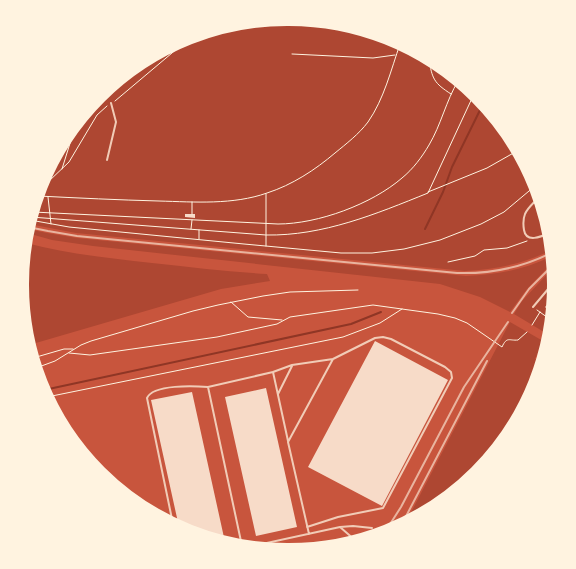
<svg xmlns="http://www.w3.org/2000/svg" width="576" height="569" viewBox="0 0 576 569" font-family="'Archivo Narrow',sans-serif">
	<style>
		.green { fill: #ae4732 }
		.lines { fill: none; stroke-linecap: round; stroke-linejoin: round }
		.stream { stroke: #8f3625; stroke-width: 2 }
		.building { fill: #f7dbc8 }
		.path { stroke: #fff3e0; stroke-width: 1 }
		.service { stroke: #f1ccb7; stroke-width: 2 }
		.rail { stroke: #e9b49f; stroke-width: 2 }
		.rim { fill: none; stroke: #fff3e0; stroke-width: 2 }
	</style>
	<rect width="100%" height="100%" fill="#c8553d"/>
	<path class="green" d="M 288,18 L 340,23 L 390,38 L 436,63 L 477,96 L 510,137 L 534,183 L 549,233 L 551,250 C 524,264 496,269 465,271 L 76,233 L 29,224 L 42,182 L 67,136 L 100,96 L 140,63 L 186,38 L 236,23 Z
		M 28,229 L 47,233 L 77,238 L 466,276 C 496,275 524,270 552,256 L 552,263 L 527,289 L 510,312 L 480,297 L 440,284 L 93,246 L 52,240 L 27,233 Z
		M 26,243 C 67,254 109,258 152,263 C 190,267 229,272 267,274 L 270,281 L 221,289 L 29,345 L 27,336 L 22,284 Z
		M 553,268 L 554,285 L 549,335 L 514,314 L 522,301 Z
		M 510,322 L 543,341 L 535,359 L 537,359 L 537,377 L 534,387 L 509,433 L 476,473 L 436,506 L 406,522 Z"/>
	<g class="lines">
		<path class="stream" d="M 425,229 L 443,192 L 452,167 L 483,104
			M 44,390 L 351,324 L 381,312"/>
	</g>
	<path class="building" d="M 542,208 L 544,214 L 544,216 L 539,214 Z
		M 185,214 L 195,214 L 195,218 L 185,217 Z
		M 553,299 L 552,308 L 552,314 L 545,307 Z
		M 375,341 L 448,380 L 382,506 L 308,467 Z
		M 266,388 L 297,527 L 256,536 L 225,397 Z
		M 192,392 L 225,542 L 224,542 L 186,531 L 179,527 L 151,400 Z"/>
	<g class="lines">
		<path class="path" d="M 292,54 L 373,58 L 395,55
			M 429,59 C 432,79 434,83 451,94
			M 115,101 L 191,37
			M 62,169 L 76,124
			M 428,192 L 487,168 L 517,151
			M 38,196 C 78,198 119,200 159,201 C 195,202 233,205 267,193 C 292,185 315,170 335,153 C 346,144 359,134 368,122 C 384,99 391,70 400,44
			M 40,196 L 48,182 L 69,162 L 97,115 L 107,106
			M 48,197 L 51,224
			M 33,212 L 278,224 C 318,224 372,204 402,178 C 413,169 422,157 429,145 C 441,125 446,101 458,81
			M 192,214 L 192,202
			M 31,217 L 266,235 C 323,236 376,214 428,193 L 474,94
			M 30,220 L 69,227 L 244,244 L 341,253 L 372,253 L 404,249 L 440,240 L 481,224 L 504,212 L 535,186
			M 191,229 L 192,220
			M 199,239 L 199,230
			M 266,246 L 266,194
			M 448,262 L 475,256 L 484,250 L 507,248 L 527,241
			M 231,302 L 248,317 L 282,320
			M 537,310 L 551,320
			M 532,325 L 540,312
			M 69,353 L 90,355 L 217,337 L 277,324 L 290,317 L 373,305 L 438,314 L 455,318 L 467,323 L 502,347 C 507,336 509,341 518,340 L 527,332
			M 33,358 L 64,349 L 73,349
			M 36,368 L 55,361 L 81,345 L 91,341 L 193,311 L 218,305 L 263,296 L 290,292 L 358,290
			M 47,397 L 343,337 L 380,323 L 402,309"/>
		<path class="service" d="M 107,160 L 116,122 L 111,103
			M 539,197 C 534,203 528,207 525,214 C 523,219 523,224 524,230 C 526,243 541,237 549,233
			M 533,307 L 554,282
			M 273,372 L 292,365 L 333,359
			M 278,394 L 292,366
			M 173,524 L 147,398 C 153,384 195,386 208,387
			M 307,527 L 338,517 L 383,508 L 452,378 L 451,372 L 445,367 L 391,339 L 383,337 L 375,338 L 333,359 L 288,442 L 309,534
			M 340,527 L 356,541
			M 242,546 L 208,387 L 273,372 L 288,441
			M 248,547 L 340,527 L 353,526 L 372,528"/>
		<path class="rail" d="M 28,227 L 48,231 L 77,236 L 457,273 C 490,274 521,268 551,253
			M 512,313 L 529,289 L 553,265
			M 402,524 L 487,361
			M 385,532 L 401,507 L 464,387 L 508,322"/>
	</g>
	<path d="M0 0H576V569H0ZM287 25H289A259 259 0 0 1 548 284V285A259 259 0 0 1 289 544H287A259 259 0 0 1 28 285V284A259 259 0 0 1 287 25Z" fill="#fff3e0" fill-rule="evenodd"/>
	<path class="rim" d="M287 25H289A259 259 0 0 1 548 284V285A259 259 0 0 1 289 544H287A259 259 0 0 1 28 285V284A259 259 0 0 1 287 25Z"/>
</svg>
